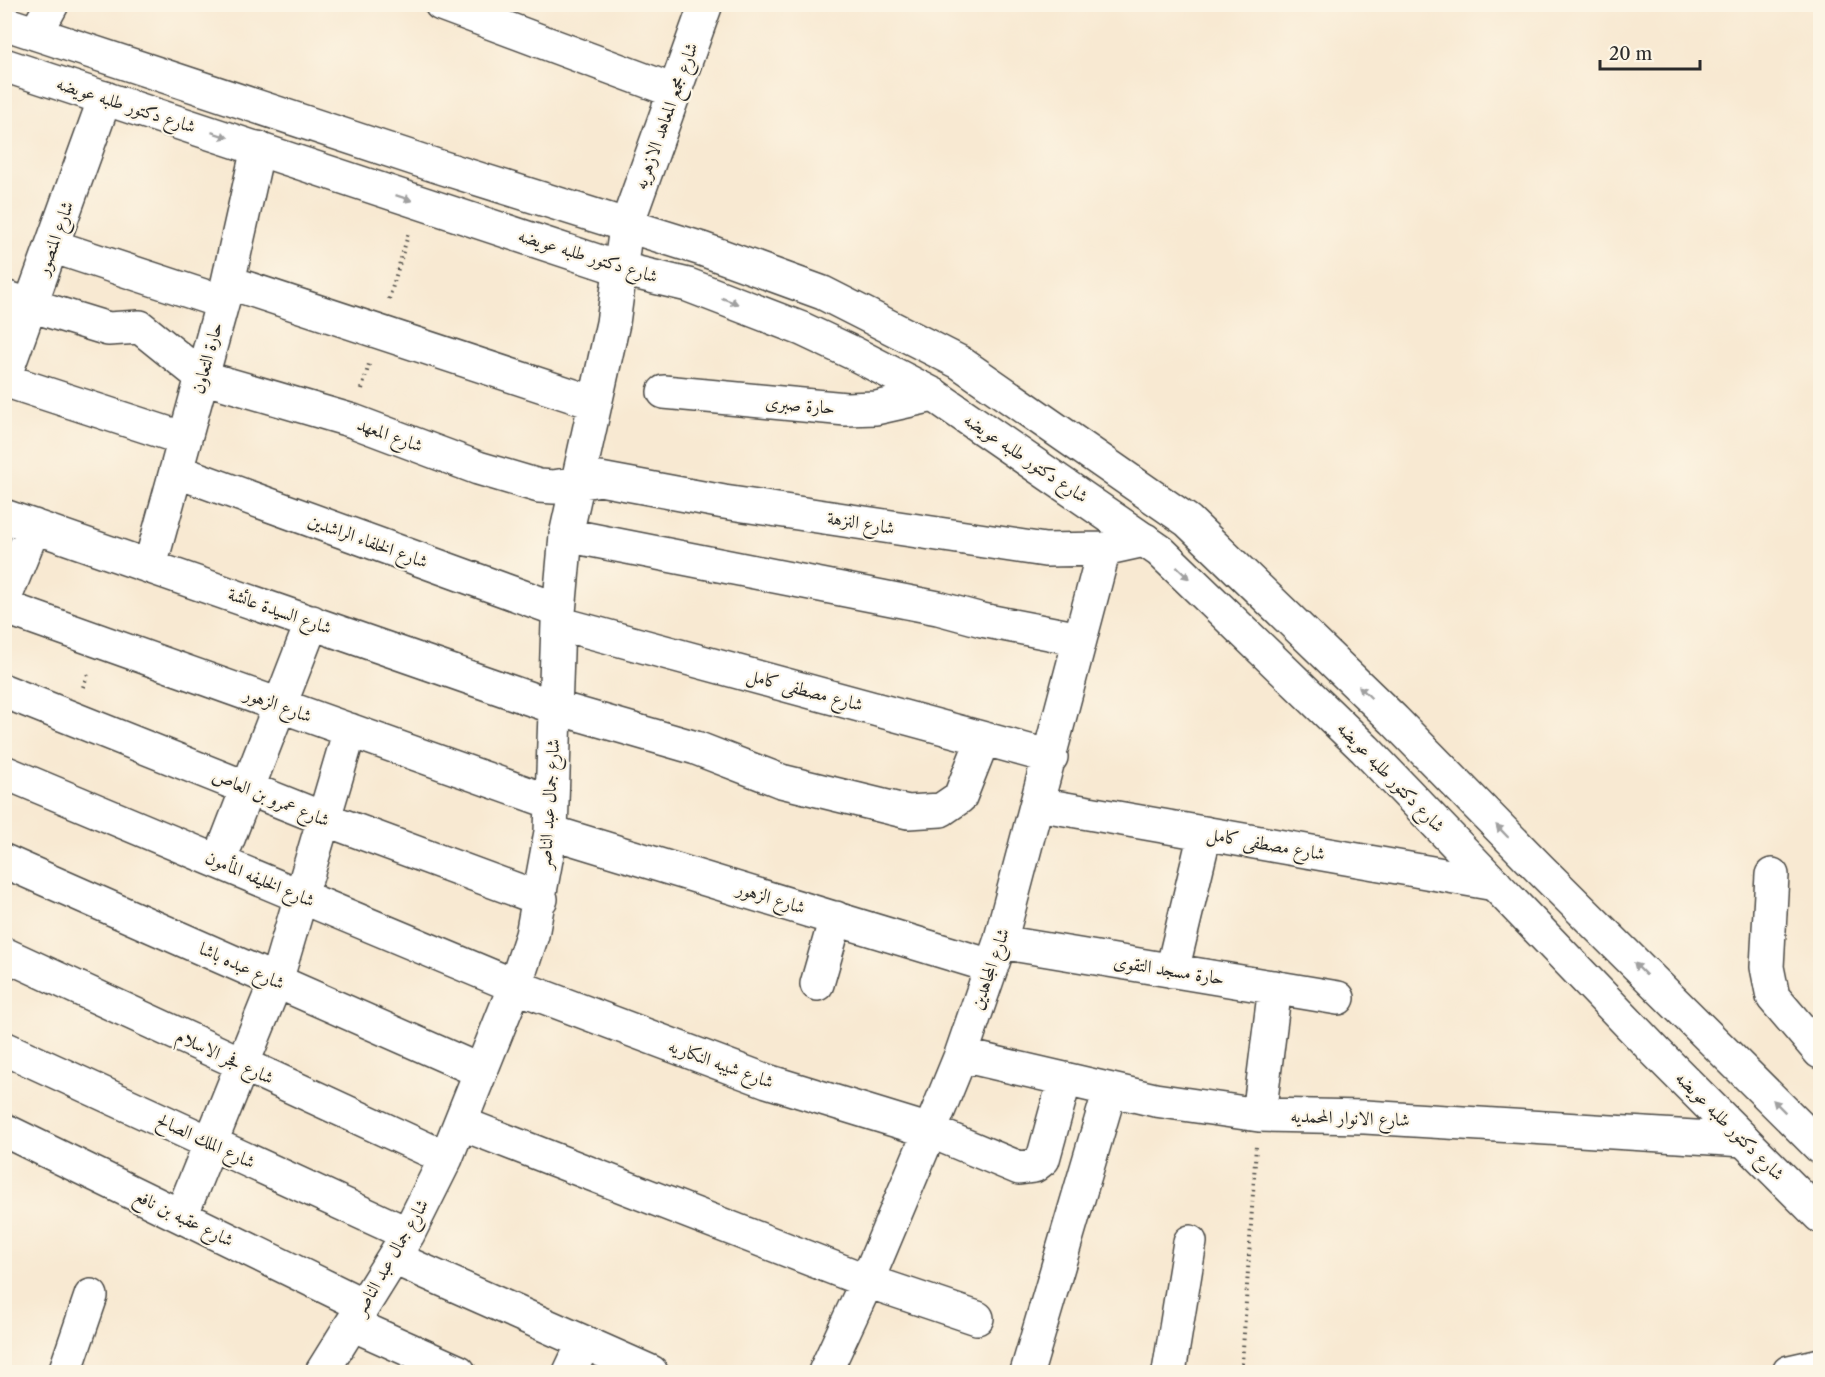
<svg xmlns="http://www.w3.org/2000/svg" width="1825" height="1377" viewBox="0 0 1825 1377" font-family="'Libre Caslon Text',Amiri,serif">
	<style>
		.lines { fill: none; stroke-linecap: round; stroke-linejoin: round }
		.minor-casing { stroke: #4a4844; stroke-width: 36 }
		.tertiary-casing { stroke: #4a4844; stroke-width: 36 }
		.path { stroke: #4a4844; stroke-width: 4; stroke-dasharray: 1.5 4.5; stroke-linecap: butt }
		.minor { stroke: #fff; stroke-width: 33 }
		.tertiary { stroke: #fff; stroke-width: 33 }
		.oneway { fill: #a0a0a0 }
		.labels { text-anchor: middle; stroke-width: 4.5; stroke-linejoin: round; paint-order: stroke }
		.street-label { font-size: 18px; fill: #2b2b2b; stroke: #fcf5e5 }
	</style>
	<rect width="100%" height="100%" fill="#fcf5e5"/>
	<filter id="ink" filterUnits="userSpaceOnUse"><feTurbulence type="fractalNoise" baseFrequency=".0167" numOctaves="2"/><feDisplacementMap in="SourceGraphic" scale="12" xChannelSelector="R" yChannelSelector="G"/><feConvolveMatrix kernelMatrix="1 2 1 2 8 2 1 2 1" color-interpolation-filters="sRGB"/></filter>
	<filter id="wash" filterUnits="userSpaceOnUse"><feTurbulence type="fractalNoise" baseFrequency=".008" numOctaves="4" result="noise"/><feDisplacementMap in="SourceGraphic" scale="24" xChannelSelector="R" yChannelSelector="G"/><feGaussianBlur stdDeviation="1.35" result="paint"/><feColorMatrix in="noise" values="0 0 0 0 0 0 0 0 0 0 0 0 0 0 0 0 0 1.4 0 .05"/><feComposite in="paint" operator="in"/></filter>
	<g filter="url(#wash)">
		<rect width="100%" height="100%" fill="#f8e9d2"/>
	</g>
	<g filter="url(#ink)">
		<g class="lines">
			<g class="minor-casing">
				<path id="minor" d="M 441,4 L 674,91
					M 36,33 L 52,4
					M 52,246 L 222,302
					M 228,282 L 595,403
					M 4,297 L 108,329 L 140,327 L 202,377 L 353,421 L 478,468 L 539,486 L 554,487 L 600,479 L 724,502 L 1045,550 L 1104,549 L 1145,540
					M 4,378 L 105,98
					M 4,380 L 185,439
					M 664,392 L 846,409 L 876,408 L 934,395
					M 176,471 L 559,610
					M 4,516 L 554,707 L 696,748 L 781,781 L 908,812 L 941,810 L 960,797 L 983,739
					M 566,535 L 938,608 L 982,620 L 1080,639
					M 150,566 L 228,282 L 258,148
					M 4,600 L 34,526
					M 4,607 L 551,802
					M 558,623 L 1051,757
					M 4,691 L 322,818 L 541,899
					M 4,772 L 515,986 L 767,1081 L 930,1131 L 1019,1168 L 1034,1166 L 1043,1159 L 1065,1079
					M 1037,804 L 1495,884
					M 551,832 L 991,966
					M 4,861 L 480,1071
					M 219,862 L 312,622
					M 1772,875 L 1767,967 L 1773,997 L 1820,1052
					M 1000,942 L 1338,998
					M 4,954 L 446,1158
					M 1172,971 L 1205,833
					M 817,984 L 836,918
					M 4,1048 L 408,1234
					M 961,1055 L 1155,1100 L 1259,1115 L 1365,1117 L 1744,1140
					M 1259,1115 L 1275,987
					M 460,1123 L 867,1281 L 977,1318
					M 4,1130 L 363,1305
					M 181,1216 L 276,981 L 350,730
					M 394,1258 L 651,1372
					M 352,1324 L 459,1372
					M 65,1372 L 91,1296
					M 322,1372 L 408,1234 L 446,1158 L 515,986 L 532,935 L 551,832 L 558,623 L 566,535 L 613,323 L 626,227 L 706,4
					M 570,1372 L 584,1342
					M 825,1372 L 867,1281 L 930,1131 L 961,1055 L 1000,942 L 1104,549
					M 1027,1372 L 1110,1090
					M 1169,1372 L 1190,1242
					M 1789,1372 L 1820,1365"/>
			</g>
			<g class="tertiary-casing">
				<path id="tertiary" d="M 4,23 L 434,165 L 702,249 L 823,293 L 959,362 L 1188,521 L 1394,720 L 1539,868 L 1820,1147
					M 4,65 L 621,269 L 688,285 L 802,329 L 853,353 L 934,395 L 1160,551 L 1365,749 L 1657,1053 L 1820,1216"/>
			</g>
			<path class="path" d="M 389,299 L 409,232
				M 362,389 L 369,364
				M 83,687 L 89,671
				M 1242,1364 L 1256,1146"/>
			<use href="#minor" class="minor"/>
			<use href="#tertiary" class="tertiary"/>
		</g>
		<defs><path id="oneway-solid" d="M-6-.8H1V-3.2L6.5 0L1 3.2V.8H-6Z" transform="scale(1.5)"/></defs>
		<g class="oneway">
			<use href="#oneway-solid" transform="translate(220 135) rotate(18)"/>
			<use href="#oneway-solid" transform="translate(404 198) rotate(19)"/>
			<use href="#oneway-solid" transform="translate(730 301) rotate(21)"/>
			<use href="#oneway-solid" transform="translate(1183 573) rotate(43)"/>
			<use href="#oneway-solid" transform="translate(1365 692) rotate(-136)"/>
			<use href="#oneway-solid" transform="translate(1502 831) rotate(-134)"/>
			<use href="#oneway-solid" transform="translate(1640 969) rotate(-135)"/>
			<use href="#oneway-solid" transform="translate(1779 1106) rotate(-135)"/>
		</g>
	</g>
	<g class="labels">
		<g class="street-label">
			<text transform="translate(126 105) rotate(18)" y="6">شارع دكتور طلبه عويضه</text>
			<text transform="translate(666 116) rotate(-70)" y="6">شارع مجمع المعاهد الازهريه</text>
			<text transform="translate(55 238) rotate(-70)" y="6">شارع المنصور</text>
			<text transform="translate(588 256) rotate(17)" y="6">شارع دكتور طلبه عويضه</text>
			<text transform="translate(207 358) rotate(-75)" y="6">حارة التعاون</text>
			<text transform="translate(800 405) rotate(5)" y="6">حارة صبرى</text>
			<text transform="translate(390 435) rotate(20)" y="6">شارع المعهد</text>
			<text transform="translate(1026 458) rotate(34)" y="6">شارع دكتور طلبه عويضه</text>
			<text transform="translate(861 523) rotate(9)" y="6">شارع النزهة</text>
			<text transform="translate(368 541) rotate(20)" y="6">شارع الخلفاء الراشدين</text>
			<text transform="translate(280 611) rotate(19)" y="6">شارع السيدة عائشة</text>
			<text transform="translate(805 690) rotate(15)" y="6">شارع مصطفى كامل</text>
			<text transform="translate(278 705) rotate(20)" y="6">شارع الزهور</text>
			<text transform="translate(1391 777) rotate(46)" y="6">شارع دكتور طلبه عويضه</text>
			<text transform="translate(271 798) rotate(22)" y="6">شارع عمرو بن العاص</text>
			<text transform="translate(549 804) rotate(-86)" y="6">شارع جمال عبد الناصر</text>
			<text transform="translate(1266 844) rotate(10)" y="6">شارع مصطفى كامل</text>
			<text transform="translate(260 879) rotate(23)" y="6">شارع الخليفه المأمون</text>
			<text transform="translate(771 898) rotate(17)" y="6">شارع الزهور</text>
			<text transform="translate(242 966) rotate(24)" y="6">شارع عبده باشا</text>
			<text transform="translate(990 969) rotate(-71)" y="6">شارع المجاهدين</text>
			<text transform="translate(1169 970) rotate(9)" y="6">حارة مسجد التقوى</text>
			<text transform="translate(225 1057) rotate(25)" y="6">شارع فجر الاسلام</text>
			<text transform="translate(721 1064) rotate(20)" y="6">شارع شيبه النكاريه</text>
			<text transform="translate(1350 1118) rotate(2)" y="6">شارع الانوار المحمديه</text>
			<text transform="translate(1730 1126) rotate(45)" y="6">شارع دكتور طلبه عويضه</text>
			<text transform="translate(206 1141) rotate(25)" y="6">شارع الملك الصالح</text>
			<text transform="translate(184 1218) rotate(26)" y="6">شارع عقبه بن نافع</text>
			<text transform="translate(391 1257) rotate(-60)" y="6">شارع جمال عبد الناصر</text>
		</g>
	</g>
	<rect width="1825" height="1377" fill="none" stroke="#fcf5e5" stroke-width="24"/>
	<path d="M1600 60v9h100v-9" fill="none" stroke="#2b2b2b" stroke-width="3"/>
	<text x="1609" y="60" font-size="18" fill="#2b2b2b" stroke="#fcf5e5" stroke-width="4.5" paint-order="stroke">20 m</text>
</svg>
